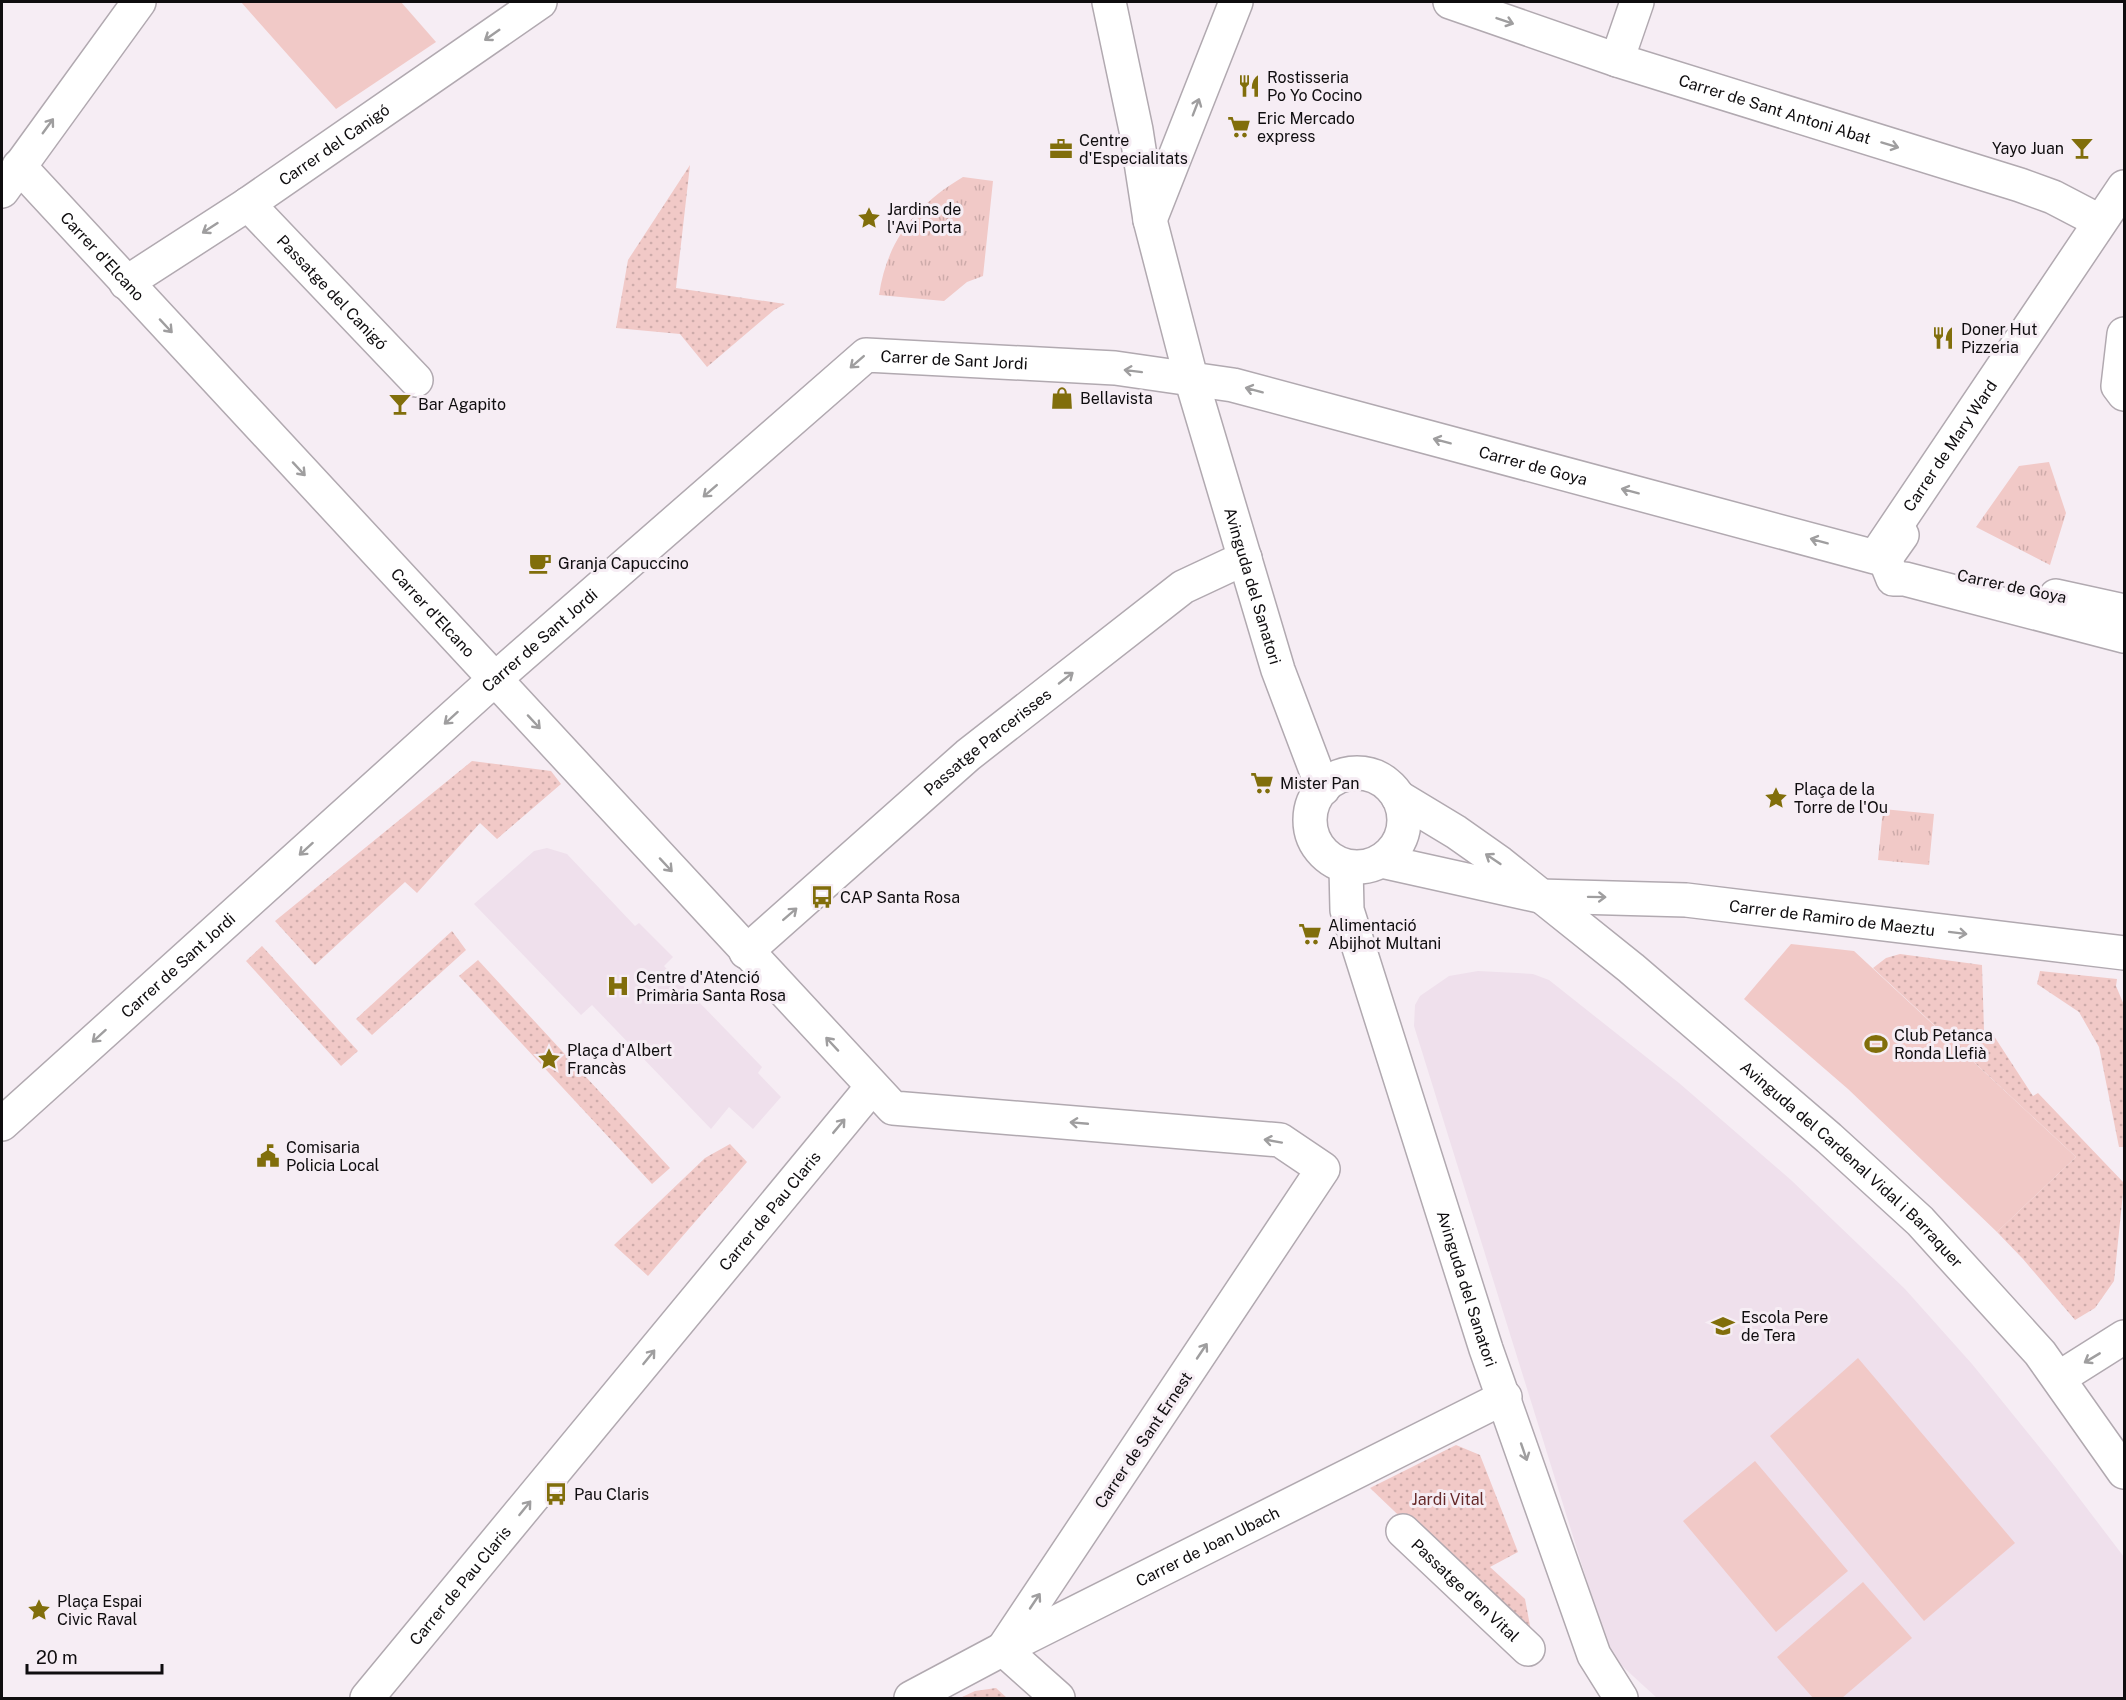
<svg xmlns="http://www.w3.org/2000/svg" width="2126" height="1700" viewBox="0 0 2126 1700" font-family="'Public Sans',sans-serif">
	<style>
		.built { fill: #efe0ec }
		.grass { fill: #f1c9c7 }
		.park { fill: url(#park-tufts) }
		.garden { fill: url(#garden-dots) }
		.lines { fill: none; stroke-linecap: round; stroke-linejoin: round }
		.minor-casing { stroke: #b1a9b0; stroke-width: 36 }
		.minor { stroke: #fff; stroke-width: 33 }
		.oneway { stroke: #9f9e9f }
		.labels { text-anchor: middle; stroke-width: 6; stroke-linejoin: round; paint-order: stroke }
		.poi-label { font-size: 16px; fill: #0f0d0f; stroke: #f6edf4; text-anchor: start }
		.street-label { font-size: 16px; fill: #0f0d0f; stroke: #f6edf4 }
		.park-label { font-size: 16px; fill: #652929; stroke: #f6edf4 }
	</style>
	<defs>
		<pattern id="park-tufts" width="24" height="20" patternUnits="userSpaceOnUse" patternTransform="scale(1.5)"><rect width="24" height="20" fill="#f1c9c7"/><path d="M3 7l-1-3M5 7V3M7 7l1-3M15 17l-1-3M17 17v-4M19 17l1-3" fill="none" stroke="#cdabaa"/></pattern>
		<pattern id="garden-dots" width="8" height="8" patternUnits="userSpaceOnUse" patternTransform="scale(1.5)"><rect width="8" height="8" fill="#f1c9c7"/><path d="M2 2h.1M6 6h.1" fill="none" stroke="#cdabaa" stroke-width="1.8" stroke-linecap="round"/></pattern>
	</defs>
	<rect width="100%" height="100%" fill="#f6edf4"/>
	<path class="built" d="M 547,848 L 567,854 L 635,926 L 639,923 L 673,957 L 664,966 L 762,1067 L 758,1073 L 781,1097 L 753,1129 L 729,1107 L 711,1129 L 592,1005 L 581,1015 L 474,904 L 534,851 Z
		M 1478,971 L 1533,974 L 1549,980 L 1679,1083 L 1791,1180 L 1905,1289 L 1972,1364 L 2057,1469 L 2124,1557 L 2124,1698 L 1657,1698 L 1610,1655 L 1414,1026 L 1415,1005 L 1420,996 L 1449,976 Z"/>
	<path class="grass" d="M 241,2 L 401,2 L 436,42 L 336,109 Z
		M 1791,944 L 1854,951 L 2076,1157 L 1997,1232 L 1848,1089 L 1744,999 Z
		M 1858,1358 L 2015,1543 L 1924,1621 L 1770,1436 Z
		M 1755,1461 L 1848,1571 L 1776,1632 L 1683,1521 Z
		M 1863,1582 L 1912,1638 L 1842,1698 L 1813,1698 L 1777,1657 Z"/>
	<path class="park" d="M 963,177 L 993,181 L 983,276 L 967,282 L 944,301 L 879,295 C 887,240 916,205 963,177 Z
		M 2049,462 L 2066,513 L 2050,565 L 1976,527 L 2019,466 Z
		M 1883,809 L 1934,814 L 1929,865 L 1878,860 Z"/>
	<path class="garden" d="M 690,165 L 676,288 L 785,304 L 774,310 L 707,367 L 680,334 L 616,328 L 628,260 Z
		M 472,761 L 551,771 L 561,784 L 497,839 L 480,823 L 417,893 L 405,882 L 315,965 L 275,921 Z
		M 452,931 L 466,950 L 372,1035 L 356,1019 Z
		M 262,946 L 358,1051 L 341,1066 L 246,961 Z
		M 1900,954 L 1982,965 L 1984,1031 L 1992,1033 L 2033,1096 L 2038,1093 L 2124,1183 L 2114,1281 L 2095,1308 L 2075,1320 L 2023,1259 L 1997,1232 L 2076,1157 L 1873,968 L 1886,958 Z
		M 478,960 L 670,1168 L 652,1184 L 459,976 Z
		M 2040,971 L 2117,979 L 2116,986 L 2124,1005 L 2124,1147 L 2119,1147 L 2099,1047 L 2079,1012 L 2037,984 Z
		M 730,1144 L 747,1162 L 648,1276 L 614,1245 L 705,1158 Z
		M 1456,1445 L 1480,1455 L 1518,1552 L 1490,1567 L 1525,1599 L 1531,1631 L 1504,1616 L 1370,1488 Z
		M 996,1688 L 1007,1698 L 960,1698 L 975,1691 Z"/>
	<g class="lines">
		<g class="minor-casing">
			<g id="minor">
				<path id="s1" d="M 1109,2 L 1136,130 L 1150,220 L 1191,378 L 1278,670 L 1323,789"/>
				<path id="s2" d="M 1450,2 L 1617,60 L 2020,185 L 2053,197 L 2099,221"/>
				<path d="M 1617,60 L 1637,2"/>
				<path id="s3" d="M 19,166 L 893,1108 L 1280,1140 L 1323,1169 L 1003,1649"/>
				<path d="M 2,191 L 139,2"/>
				<path id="s4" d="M 248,204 L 416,380"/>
				<path d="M 1150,220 L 1236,2"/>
				<path id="s5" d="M 126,283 L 248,204 L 540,2"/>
				<path d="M 2124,334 L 2118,386 L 2124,394"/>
				<path d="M 1902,535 L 1885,559 L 1893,579 L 1905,579 L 2124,636"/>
				<path d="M 2056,596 L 2124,611"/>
				<circle cx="1357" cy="820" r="47"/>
				<path id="s6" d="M 1398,797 L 1456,832 L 1500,863 L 1631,968 L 1829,1138 L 1920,1221 L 2040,1353 L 2124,1472"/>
				<path id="s7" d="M 1381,861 L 1539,896 L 1686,900 L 2124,953"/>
				<path id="s8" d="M 1346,867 L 1347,910 L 1486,1349 L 1594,1655 L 1621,1698"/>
				<path id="s9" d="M 746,952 L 968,755 L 1183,587 L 1245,558"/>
				<path id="s10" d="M 2,1124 L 495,679 L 866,355 L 1115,368 L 1233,385 L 1875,557 L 2124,187"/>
				<path d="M 2059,1378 L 2124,1337"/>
				<path id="s11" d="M 1403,1531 L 1528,1649"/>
				<path d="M 1003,1649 L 1058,1698"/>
				<path id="s12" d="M 367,1698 L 872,1087"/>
				<path id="s13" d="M 911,1698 L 1003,1649 L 1505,1397"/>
			</g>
		</g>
		<use href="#minor" class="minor"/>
	</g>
	<defs><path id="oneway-shaft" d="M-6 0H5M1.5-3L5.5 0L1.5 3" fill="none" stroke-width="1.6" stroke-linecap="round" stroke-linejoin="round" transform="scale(1.5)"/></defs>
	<g class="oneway">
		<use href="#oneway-shaft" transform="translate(1505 21) rotate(19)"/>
		<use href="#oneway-shaft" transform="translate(492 35) rotate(145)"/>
		<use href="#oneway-shaft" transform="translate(1196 107) rotate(-69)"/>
		<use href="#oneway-shaft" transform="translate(48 126) rotate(-54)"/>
		<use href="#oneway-shaft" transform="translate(1890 145) rotate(17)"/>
		<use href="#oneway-shaft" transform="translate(210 228) rotate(147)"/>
		<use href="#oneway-shaft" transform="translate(166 326) rotate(47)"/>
		<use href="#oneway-shaft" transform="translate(857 362) rotate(139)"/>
		<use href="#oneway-shaft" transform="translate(1133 371) rotate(-173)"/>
		<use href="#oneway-shaft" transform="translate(1254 390) rotate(-165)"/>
		<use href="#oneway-shaft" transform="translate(1442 441) rotate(-165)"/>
		<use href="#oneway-shaft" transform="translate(299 469) rotate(47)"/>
		<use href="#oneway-shaft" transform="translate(710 491) rotate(139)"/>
		<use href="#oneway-shaft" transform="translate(1630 491) rotate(-165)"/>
		<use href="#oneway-shaft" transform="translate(1819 541) rotate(-165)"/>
		<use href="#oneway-shaft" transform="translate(1066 678) rotate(-38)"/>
		<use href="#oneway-shaft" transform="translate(451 718) rotate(138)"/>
		<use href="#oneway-shaft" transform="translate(534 722) rotate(47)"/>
		<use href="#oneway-shaft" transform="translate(306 849) rotate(138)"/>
		<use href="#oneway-shaft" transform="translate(1493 859) rotate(-146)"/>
		<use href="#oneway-shaft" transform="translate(666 865) rotate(47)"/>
		<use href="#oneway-shaft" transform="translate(1597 897) rotate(1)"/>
		<use href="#oneway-shaft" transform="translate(790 914) rotate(-41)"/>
		<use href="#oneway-shaft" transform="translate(1958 933) rotate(7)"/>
		<use href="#oneway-shaft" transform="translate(99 1036) rotate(138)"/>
		<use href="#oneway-shaft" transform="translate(832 1044) rotate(-133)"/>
		<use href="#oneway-shaft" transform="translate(1079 1123) rotate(-175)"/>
		<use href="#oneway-shaft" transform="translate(839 1126) rotate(-50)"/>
		<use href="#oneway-shaft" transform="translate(1273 1141) rotate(-170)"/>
		<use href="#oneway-shaft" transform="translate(1202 1351) rotate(-56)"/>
		<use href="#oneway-shaft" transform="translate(649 1357) rotate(-51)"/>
		<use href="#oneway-shaft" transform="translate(2092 1358) rotate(149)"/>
		<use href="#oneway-shaft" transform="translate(1524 1452) rotate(71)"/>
		<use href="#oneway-shaft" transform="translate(525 1508) rotate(-51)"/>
		<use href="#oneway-shaft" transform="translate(1035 1601) rotate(-56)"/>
	</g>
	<defs>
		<g id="restaurant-bare" transform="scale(1.8)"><path d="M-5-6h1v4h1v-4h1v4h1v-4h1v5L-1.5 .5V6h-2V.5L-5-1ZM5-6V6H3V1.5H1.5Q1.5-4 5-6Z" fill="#816e0b" stroke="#f6edf4" stroke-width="2.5" paint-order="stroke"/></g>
		<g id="supermarket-bare" transform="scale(1.8)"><path d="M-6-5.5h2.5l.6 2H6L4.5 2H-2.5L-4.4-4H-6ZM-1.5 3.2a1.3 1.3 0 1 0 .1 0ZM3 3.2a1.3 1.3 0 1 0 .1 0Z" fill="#816e0b" stroke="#f6edf4" stroke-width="2.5" paint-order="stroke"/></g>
		<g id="bar-bare" transform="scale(1.8)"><path d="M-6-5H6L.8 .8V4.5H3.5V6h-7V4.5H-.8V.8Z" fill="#816e0b" stroke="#f6edf4" stroke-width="2.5" paint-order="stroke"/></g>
		<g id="office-bare" transform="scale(1.8)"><path d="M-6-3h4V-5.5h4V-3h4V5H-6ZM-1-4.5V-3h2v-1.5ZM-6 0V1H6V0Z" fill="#816e0b" stroke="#f6edf4" stroke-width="2.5" paint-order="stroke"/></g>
		<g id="sight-bare" transform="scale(1.8)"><path d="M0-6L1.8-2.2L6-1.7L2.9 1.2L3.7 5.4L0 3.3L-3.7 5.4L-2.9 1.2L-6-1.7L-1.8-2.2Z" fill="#816e0b" stroke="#f6edf4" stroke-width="2.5" paint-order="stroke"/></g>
		<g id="shop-bare" transform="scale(1.8)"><path d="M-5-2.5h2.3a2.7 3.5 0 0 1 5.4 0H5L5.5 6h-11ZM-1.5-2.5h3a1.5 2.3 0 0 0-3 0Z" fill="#816e0b" stroke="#f6edf4" stroke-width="2.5" paint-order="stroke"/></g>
		<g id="cafe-bare" transform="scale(1.8)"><path d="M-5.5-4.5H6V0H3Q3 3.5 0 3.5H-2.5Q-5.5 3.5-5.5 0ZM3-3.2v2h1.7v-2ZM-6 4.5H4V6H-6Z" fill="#816e0b" stroke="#f6edf4" stroke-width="2.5" paint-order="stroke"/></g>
		<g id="bus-bare" transform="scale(1.8)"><path d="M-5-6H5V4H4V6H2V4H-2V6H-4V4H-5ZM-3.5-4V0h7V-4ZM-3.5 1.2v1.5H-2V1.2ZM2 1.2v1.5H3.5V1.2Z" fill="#816e0b" stroke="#f6edf4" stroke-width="2.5" paint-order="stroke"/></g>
		<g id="hospital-bare" transform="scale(1.8)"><path d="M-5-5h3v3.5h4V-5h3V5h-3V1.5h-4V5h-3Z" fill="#816e0b" stroke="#f6edf4" stroke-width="2.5" paint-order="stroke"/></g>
		<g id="stadium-bare" transform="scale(1.8)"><path d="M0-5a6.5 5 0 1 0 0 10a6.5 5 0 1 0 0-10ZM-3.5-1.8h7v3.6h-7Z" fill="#816e0b" stroke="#f6edf4" stroke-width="2.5" paint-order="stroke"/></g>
		<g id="civic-bare" transform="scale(1.8)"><path d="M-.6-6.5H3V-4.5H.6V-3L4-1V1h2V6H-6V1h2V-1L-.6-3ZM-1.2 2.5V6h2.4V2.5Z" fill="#816e0b" stroke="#f6edf4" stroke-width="2.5" paint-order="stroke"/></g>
		<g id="school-bare" transform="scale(1.8)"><path d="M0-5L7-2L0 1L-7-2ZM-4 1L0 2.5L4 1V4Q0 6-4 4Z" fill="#816e0b" stroke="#f6edf4" stroke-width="2.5" paint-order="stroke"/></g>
	</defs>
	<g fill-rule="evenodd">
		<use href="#restaurant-bare" x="1249" y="86"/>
		<use href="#supermarket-bare" x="1239" y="127"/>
		<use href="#bar-bare" x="2082" y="148"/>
		<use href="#office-bare" x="1061" y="149"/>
		<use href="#sight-bare" x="869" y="218"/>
		<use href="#restaurant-bare" x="1943" y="338"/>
		<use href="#shop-bare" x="1062" y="398"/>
		<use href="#bar-bare" x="400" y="404"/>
		<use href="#cafe-bare" x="540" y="563"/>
		<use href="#supermarket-bare" x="1262" y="783"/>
		<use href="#sight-bare" x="1776" y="798"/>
		<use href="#bus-bare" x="822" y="897"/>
		<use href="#supermarket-bare" x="1310" y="934"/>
		<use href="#hospital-bare" x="618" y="986"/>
		<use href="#stadium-bare" x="1876" y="1044"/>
		<use href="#sight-bare" x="549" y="1059"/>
		<use href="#civic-bare" x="268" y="1156"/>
		<use href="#school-bare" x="1723" y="1326"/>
		<use href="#bus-bare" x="556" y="1494"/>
		<use href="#sight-bare" x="39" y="1610"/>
	</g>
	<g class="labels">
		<g class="poi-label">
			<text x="1267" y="83">Rostisseria<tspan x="1267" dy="18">Po Yo Cocino</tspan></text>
			<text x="1257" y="124">Eric Mercado<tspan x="1257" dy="18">express</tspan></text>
			<text x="1079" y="146">Centre<tspan x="1079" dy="18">d'Especialitats</tspan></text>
			<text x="2064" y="154" text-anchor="end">Yayo Juan</text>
			<text x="887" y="215">Jardins de<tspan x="887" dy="18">l'Avi Porta</tspan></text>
			<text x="1961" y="335">Doner Hut<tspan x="1961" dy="18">Pizzeria</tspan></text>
			<text x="1080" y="404">Bellavista</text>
			<text x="418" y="410">Bar Agapito</text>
			<text x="558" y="569">Granja Capuccino</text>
			<text x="1280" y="789">Mister Pan</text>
			<text x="1794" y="795">Plaça de la<tspan x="1794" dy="18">Torre de l'Ou</tspan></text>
			<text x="840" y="903">CAP Santa Rosa</text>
			<text x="1328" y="931">Alimentació<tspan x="1328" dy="18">Abijhot Multani</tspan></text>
			<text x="636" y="983">Centre d'Atenció<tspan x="636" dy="18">Primària Santa Rosa</tspan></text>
			<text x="1894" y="1041">Club Petanca<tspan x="1894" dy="18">Ronda Llefià</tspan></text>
			<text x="567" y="1056">Plaça d'Albert<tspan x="567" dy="18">Francàs</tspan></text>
			<text x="286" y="1153">Comisaria<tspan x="286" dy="18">Policia Local</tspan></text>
			<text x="1741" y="1323">Escola Pere<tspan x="1741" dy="18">de Tera</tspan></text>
			<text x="574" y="1500">Pau Claris</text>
			<text x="57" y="1607">Plaça Espai<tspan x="57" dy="18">Civic Raval</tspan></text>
		</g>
		<g class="street-label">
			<text dy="6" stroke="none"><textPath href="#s2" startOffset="342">Carrer de Sant Antoni Abat</textPath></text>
			<text dy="6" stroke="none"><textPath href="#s5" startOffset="250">Carrer del Canigó</textPath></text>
			<text dy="6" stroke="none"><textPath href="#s3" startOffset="123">Carrer d'Elcano</textPath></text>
			<text dy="6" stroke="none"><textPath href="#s4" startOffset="122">Passatge del Canigó</textPath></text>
			<text dy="6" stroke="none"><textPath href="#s10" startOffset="1245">Carrer de Sant Jordi</textPath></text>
			<text dy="6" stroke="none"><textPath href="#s10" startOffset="2324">Carrer de Mary Ward</textPath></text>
			<text dy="6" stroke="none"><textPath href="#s10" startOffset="1836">Carrer de Goya</textPath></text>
			<text dy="6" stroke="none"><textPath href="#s1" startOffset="602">Avinguda del Sanatori</textPath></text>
			<text transform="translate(2012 586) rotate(12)" y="6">Carrer de Goya</text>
			<text dy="6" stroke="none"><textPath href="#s3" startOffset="609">Carrer d'Elcano</textPath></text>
			<text dy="6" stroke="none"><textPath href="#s10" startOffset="723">Carrer de Sant Jordi</textPath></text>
			<text dy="6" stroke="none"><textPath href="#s9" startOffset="320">Passatge Parcerisses</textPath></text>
			<text dy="6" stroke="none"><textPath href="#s7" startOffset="456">Carrer de Ramiro de Maeztu</textPath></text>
			<text dy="6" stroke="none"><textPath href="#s10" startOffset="237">Carrer de Sant Jordi</textPath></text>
			<text dy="6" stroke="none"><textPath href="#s6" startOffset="585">Avinguda del Cardenal Vidal i Barraquer</textPath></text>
			<text dy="6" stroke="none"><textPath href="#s12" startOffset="632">Carrer de Pau Claris</textPath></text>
			<text dy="6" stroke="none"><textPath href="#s8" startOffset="440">Avinguda del Sanatori</textPath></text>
			<text transform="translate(1143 1440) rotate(-56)" y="6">Carrer de Sant Ernest</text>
			<text dy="6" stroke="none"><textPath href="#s13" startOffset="333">Carrer de Joan Ubach</textPath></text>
			<text dy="6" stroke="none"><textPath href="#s12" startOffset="146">Carrer de Pau Claris</textPath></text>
			<text dy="6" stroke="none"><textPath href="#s11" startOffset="86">Passatge d'en Vital</textPath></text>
		</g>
		<g class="park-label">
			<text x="1448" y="1505">Jardi Vital</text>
		</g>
	</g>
	<rect width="2126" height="1700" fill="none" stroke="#0f0d0f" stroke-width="6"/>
	<path d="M27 1664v9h135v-9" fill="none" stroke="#0f0d0f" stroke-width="3"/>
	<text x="36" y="1664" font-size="18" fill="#0f0d0f" stroke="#f6edf4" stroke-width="4.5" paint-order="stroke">20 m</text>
</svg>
